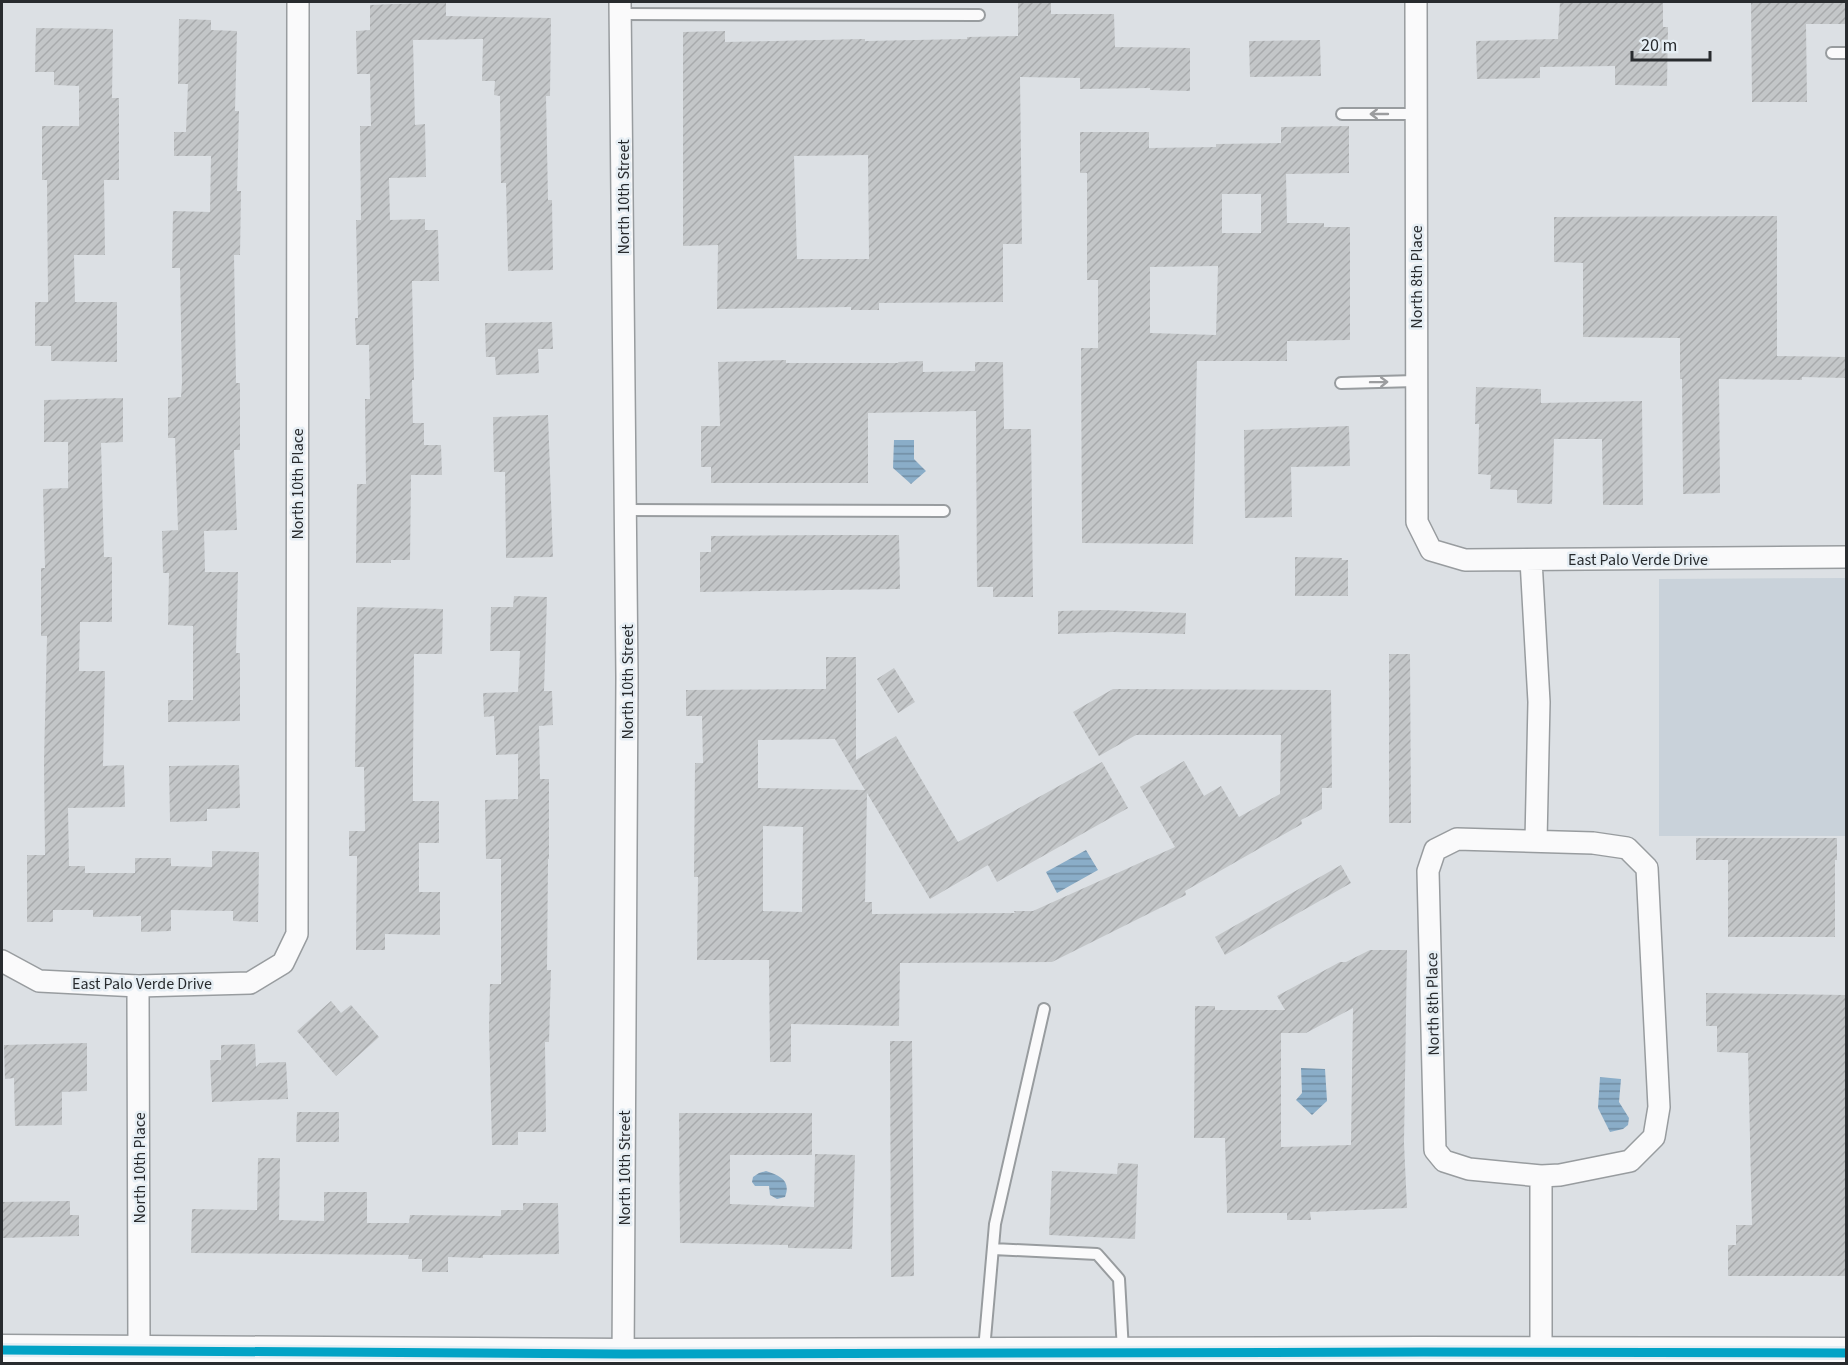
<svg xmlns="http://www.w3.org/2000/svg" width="1848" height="1365" viewBox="0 0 1848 1365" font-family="'Source Sans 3',sans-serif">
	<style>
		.built { fill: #c9d2da }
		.water { fill: url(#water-rules) }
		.building { fill: url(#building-hatch); fill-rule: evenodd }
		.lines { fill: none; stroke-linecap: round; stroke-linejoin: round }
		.service-casing { stroke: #989c9f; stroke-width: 14 }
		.minor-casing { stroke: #989c9f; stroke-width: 24 }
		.secondary-casing { stroke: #989c9f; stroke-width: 33 }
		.service { stroke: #fafafb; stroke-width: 10 }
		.minor { stroke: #fafafb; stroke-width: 21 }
		.secondary { stroke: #fafafb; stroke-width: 30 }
		.bus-1-casing { stroke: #e6eef4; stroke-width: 14 }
		.bus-1 { stroke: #02a3c6; stroke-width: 9 }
		.oneway { stroke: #9c9d9f }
		.labels { text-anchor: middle; stroke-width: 5; stroke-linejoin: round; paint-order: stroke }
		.street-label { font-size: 16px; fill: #282b2e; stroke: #e6eef4 }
	</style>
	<defs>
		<pattern id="water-rules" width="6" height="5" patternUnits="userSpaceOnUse" patternTransform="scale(1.5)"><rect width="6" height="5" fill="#8aadc8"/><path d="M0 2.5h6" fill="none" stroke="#718da3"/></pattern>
		<pattern id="building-hatch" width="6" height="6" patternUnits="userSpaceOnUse" patternTransform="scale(1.5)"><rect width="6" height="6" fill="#c3c6c8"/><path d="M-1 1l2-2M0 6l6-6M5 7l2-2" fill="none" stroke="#a8aaac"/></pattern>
	</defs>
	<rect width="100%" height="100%" fill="#dce0e4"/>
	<path class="built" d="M 1846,578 L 1846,836 L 1659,836 L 1659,579 Z"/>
	<path class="water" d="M 894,440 L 914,440 L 914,459 L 926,471 L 911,484 L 893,468 Z
		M 1086,850 L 1098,870 L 1057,893 L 1046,872 Z
		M 1301,1068 L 1325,1069 L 1327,1101 L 1312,1115 L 1296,1100 L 1302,1093 Z
		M 1600,1077 L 1621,1079 L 1619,1102 L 1629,1118 L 1628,1125 L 1623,1129 L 1610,1132 L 1598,1108 Z
		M 766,1171 C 781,1176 791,1181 785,1197 L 777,1199 L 770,1195 L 769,1186 L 755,1186 L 752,1182 L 753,1177 L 759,1173 Z"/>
	<path class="building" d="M 1018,2 L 1051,2 L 1051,14 L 1114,14 L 1115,47 L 1190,48 L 1190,91 L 1150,90 L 1150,88 L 1080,89 L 1080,78 L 1020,77 L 1022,244 L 1003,244 L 1003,302 L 879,303 L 879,310 L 851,310 L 851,307 L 717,309 L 718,245 L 683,246 L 683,32 L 725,31 L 725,42 L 865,39 L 865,41 L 967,39 L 967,37 L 1018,36 ZM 868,155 L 869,259 L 797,259 L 794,156 Z
		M 1560,2 L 1663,2 L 1663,27 L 1668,27 L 1667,86 L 1615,85 L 1615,66 L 1540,67 L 1540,78 L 1477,79 L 1476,41 L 1558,39 Z
		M 1751,2 L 1846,2 L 1846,24 L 1806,24 L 1807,102 L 1752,102 Z
		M 422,3 L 446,3 L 446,16 L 551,18 L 550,96 L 546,96 L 548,200 L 552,200 L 553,270 L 508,271 L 506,183 L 501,183 L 500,96 L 494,95 L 495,81 L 482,81 L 483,39 L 413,40 L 415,125 L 425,124 L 426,177 L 389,178 L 390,220 L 425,219 L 425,230 L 438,230 L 439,281 L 412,281 L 414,380 L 412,380 L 413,423 L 424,423 L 424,445 L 441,445 L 442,475 L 411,475 L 410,560 L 391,560 L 391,563 L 356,563 L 357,484 L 366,484 L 365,399 L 370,399 L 369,345 L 356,345 L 355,318 L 358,318 L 356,220 L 361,220 L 360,126 L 371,126 L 370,74 L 357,74 L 356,31 L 370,30 L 370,5 Z
		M 179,19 L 211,20 L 211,30 L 237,31 L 235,111 L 239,111 L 237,191 L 241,191 L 240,255 L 234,255 L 236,383 L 240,383 L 240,450 L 234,450 L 237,530 L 204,531 L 205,572 L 238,572 L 236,653 L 240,653 L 240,721 L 168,722 L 168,700 L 193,700 L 193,626 L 168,625 L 169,573 L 163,573 L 162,531 L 178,530 L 175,438 L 168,438 L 168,398 L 181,397 L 182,383 L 180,268 L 172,268 L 173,211 L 210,212 L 211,156 L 174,156 L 174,132 L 186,132 L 188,84 L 178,84 Z
		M 36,28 L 113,29 L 112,98 L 119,98 L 119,180 L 104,180 L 105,255 L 74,255 L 75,302 L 117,302 L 117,362 L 51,361 L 51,346 L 35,346 L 35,302 L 48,302 L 47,180 L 42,180 L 42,126 L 79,126 L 79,86 L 54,85 L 54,72 L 35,72 Z
		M 1320,40 L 1321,76 L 1250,77 L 1249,41 Z
		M 1349,126 L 1349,173 L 1286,174 L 1287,223 L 1324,223 L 1324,227 L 1350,227 L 1350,340 L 1287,341 L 1287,361 L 1197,361 L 1193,544 L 1082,543 L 1081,348 L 1098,348 L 1098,280 L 1087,280 L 1087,173 L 1080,173 L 1080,132 L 1149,132 L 1149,148 L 1216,147 L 1216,144 L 1281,143 L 1281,127 ZM 1222,194 L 1261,194 L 1261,233 L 1222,233 ZM 1218,266 L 1216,335 L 1150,333 L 1150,267 Z
		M 1777,216 L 1777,356 L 1846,357 L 1846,378 L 1802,377 L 1802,380 L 1719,379 L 1720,493 L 1683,494 L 1682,379 L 1680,379 L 1680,338 L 1583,337 L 1583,263 L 1554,262 L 1554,217 Z
		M 552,322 L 553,349 L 538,349 L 539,373 L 496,375 L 495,357 L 486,357 L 485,323 Z
		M 786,360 L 786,363 L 899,363 L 898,362 L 923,361 L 923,372 L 975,371 L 975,362 L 1003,362 L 1004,429 L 1031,429 L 1033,597 L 993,597 L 993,587 L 977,587 L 976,411 L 868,413 L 868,483 L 711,483 L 711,467 L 701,467 L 701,426 L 720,426 L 718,362 Z
		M 1476,387 L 1541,389 L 1541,403 L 1642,401 L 1643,505 L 1603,505 L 1602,439 L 1554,439 L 1552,504 L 1517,503 L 1517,490 L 1490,489 L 1491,475 L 1478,474 L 1479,424 L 1475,424 Z
		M 123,398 L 123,442 L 101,443 L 104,557 L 112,557 L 112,622 L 80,622 L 79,671 L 105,671 L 103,766 L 124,765 L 125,807 L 68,808 L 69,866 L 85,866 L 85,873 L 135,873 L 135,858 L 171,858 L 171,866 L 212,867 L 212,851 L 259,852 L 258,922 L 233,921 L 233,911 L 171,910 L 171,931 L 141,932 L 141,916 L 93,917 L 93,910 L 53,910 L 53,922 L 27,922 L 27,855 L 45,855 L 44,762 L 47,636 L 41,636 L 41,568 L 45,568 L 43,489 L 68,488 L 68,442 L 44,442 L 44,400 Z
		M 548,415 L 553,557 L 506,558 L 505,472 L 494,472 L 493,417 Z
		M 1349,426 L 1350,466 L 1291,467 L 1292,517 L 1245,518 L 1244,430 Z
		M 835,535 L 899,535 L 900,589 L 700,592 L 700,552 L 711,552 L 711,536 Z
		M 1295,557 L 1342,558 L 1342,560 L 1348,560 L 1348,596 L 1295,596 Z
		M 514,596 L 547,597 L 544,691 L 552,691 L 553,725 L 539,726 L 540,779 L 549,779 L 549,859 L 548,859 L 547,970 L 551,970 L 549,1042 L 545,1042 L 546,1132 L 518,1132 L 518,1145 L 492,1145 L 489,1028 L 490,984 L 501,984 L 501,859 L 486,859 L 485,800 L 518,799 L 518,754 L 496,755 L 494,716 L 484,717 L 483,693 L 518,692 L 520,651 L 490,651 L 491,607 L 513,607 Z
		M 357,607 L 443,609 L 442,654 L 414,654 L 413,764 L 413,801 L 439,801 L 439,843 L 419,843 L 419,892 L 440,892 L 440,935 L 385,934 L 385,950 L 356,950 L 357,856 L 349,856 L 349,831 L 365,831 L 364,767 L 355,767 Z
		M 1102,610 L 1186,613 L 1185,634 L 1113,632 L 1058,634 L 1058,611 Z
		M 1389,654 L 1410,654 L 1411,823 L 1389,823 Z
		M 826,657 L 856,657 L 856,760 L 896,736 L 958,842 L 1102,762 L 1128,808 L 997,882 L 988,865 L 930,899 L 867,793 L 865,902 L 872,902 L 872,914 L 1015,913 L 1014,911 L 1033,911 L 1175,847 L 1140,787 L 1184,761 L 1204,796 L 1221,786 L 1239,817 L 1280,794 L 1281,735 L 1136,735 L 1099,756 L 1073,712 L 1113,689 L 1331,690 L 1332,788 L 1322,788 L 1322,809 L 1301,820 L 1302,824 L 1185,891 L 1186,895 L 1052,962 L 900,963 L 899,1026 L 791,1024 L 791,1062 L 770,1062 L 769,960 L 697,960 L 698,877 L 694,877 L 695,763 L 703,763 L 702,716 L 686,716 L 686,690 L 826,689 ZM 835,739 L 865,790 L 758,788 L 758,740 ZM 763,826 L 803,827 L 802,912 L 763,911 Z
		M 894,668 L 915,702 L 898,713 L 877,679 Z
		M 239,765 L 240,808 L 207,809 L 207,821 L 170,822 L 169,766 Z
		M 1696,838 L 1837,838 L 1837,860 L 1835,860 L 1835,937 L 1728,937 L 1728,860 L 1696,860 Z
		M 1341,865 L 1351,883 L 1225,955 L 1215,937 Z
		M 1370,950 L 1407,950 L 1404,1143 L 1407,1208 L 1310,1212 L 1311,1220 L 1287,1220 L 1287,1213 L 1227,1213 L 1225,1138 L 1194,1138 L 1195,1006 L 1215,1006 L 1215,1010 L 1285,1010 L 1277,996 L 1340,962 L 1346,962 ZM 1353,1008 L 1351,1145 L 1281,1147 L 1281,1033 L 1306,1033 Z
		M 1706,993 L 1846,995 L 1846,1276 L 1728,1276 L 1728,1245 L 1736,1245 L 1736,1225 L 1752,1225 L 1748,1053 L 1717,1052 L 1717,1026 L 1706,1026 Z
		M 331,1001 L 341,1013 L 351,1005 L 379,1037 L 336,1076 L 297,1031 Z
		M 890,1041 L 912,1041 L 914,1276 L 891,1277 Z
		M 87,1043 L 87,1091 L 62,1092 L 62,1125 L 15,1126 L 14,1078 L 5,1079 L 4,1045 Z
		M 255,1044 L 256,1067 L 260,1063 L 286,1062 L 288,1099 L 212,1102 L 210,1060 L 221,1060 L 221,1045 Z
		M 297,1112 L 339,1112 L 339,1142 L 296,1142 Z
		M 679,1113 L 812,1113 L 812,1155 L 730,1155 L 730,1204 L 814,1207 L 815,1154 L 855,1155 L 852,1249 L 788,1248 L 788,1245 L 680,1243 Z
		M 258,1158 L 280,1158 L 279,1220 L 324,1221 L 324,1192 L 367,1192 L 367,1223 L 409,1223 L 410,1215 L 501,1216 L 501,1210 L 523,1210 L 523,1203 L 558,1203 L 559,1254 L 483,1255 L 483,1258 L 448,1257 L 448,1272 L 422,1272 L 422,1259 L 408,1259 L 409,1255 L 191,1253 L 192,1209 L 257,1210 Z
		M 1118,1163 L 1138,1164 L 1135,1239 L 1049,1235 L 1052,1171 L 1117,1174 Z
		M 70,1201 L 70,1215 L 79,1215 L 79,1236 L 2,1238 L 2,1202 Z"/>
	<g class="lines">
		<g class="service-casing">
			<path id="service" d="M 620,14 L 979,15
				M 1832,53 L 1846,53
				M 1342,114 L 1416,114
				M 1341,383 L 1416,381
				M 626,510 L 944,511
				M 993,1249 L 1097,1254 L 1119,1279 L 1123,1351
				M 984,1350 L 995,1224 L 1044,1009"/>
		</g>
		<g class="minor-casing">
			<path id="minor" d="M 620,2 L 627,677 L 623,1364
				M 1416,2 L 1417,522 L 1431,550 L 1465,560 L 1846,557
				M 1531,560 L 1539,702 L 1536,841
				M 1457,839 L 1593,843 L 1627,848 L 1647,868 L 1659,1107 L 1654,1137 L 1630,1161 L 1560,1175 L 1541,1176 L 1469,1169 L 1444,1161 L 1435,1150 L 1428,871 L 1435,850 Z
				M 2,961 L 39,981 L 138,986 L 250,983 L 283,963 L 297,934 L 298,2
				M 138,986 L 139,1350
				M 1541,1176 L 1541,1352"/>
		</g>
		<g class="secondary-casing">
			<path id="secondary" d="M 2,1350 L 623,1354 L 1423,1352 L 1846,1353"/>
		</g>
		<use href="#service" class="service"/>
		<use href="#minor" class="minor"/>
		<use href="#secondary" class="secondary"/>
		<g class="bus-1-casing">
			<path id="bus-1" d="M 2,1350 L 623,1354 L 1423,1352 L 1846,1353"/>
		</g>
		<use href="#bus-1" class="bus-1"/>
	</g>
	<defs><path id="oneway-shaft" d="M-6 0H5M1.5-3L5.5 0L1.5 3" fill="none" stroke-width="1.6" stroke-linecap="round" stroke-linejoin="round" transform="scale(1.5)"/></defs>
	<g class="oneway">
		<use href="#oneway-shaft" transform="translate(1379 114) rotate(-180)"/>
		<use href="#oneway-shaft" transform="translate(1379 382) rotate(-1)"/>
	</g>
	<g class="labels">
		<g class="street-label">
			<text transform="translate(623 197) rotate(-90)" y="6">North 10th Street</text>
			<text transform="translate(1416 277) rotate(-90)" y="6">North 8th Place</text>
			<text transform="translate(297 484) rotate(-90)" y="6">North 10th Place</text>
			<text x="1638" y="565">East Palo Verde Drive</text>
			<text transform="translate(627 682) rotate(-90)" y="6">North 10th Street</text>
			<text x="142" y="989">East Palo Verde Drive</text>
			<text transform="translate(1432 1004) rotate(-91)" y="6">North 8th Place</text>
			<text transform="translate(139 1168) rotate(-90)" y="6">North 10th Place</text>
			<text transform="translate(624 1168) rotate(-90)" y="6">North 10th Street</text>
		</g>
	</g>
	<rect width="1848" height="1365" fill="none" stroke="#282b2e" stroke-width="6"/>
	<path d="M1632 51v9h78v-9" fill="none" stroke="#282b2e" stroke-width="3"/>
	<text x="1641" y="51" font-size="18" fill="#282b2e" stroke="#e6eef4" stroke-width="4.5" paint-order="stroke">20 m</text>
</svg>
